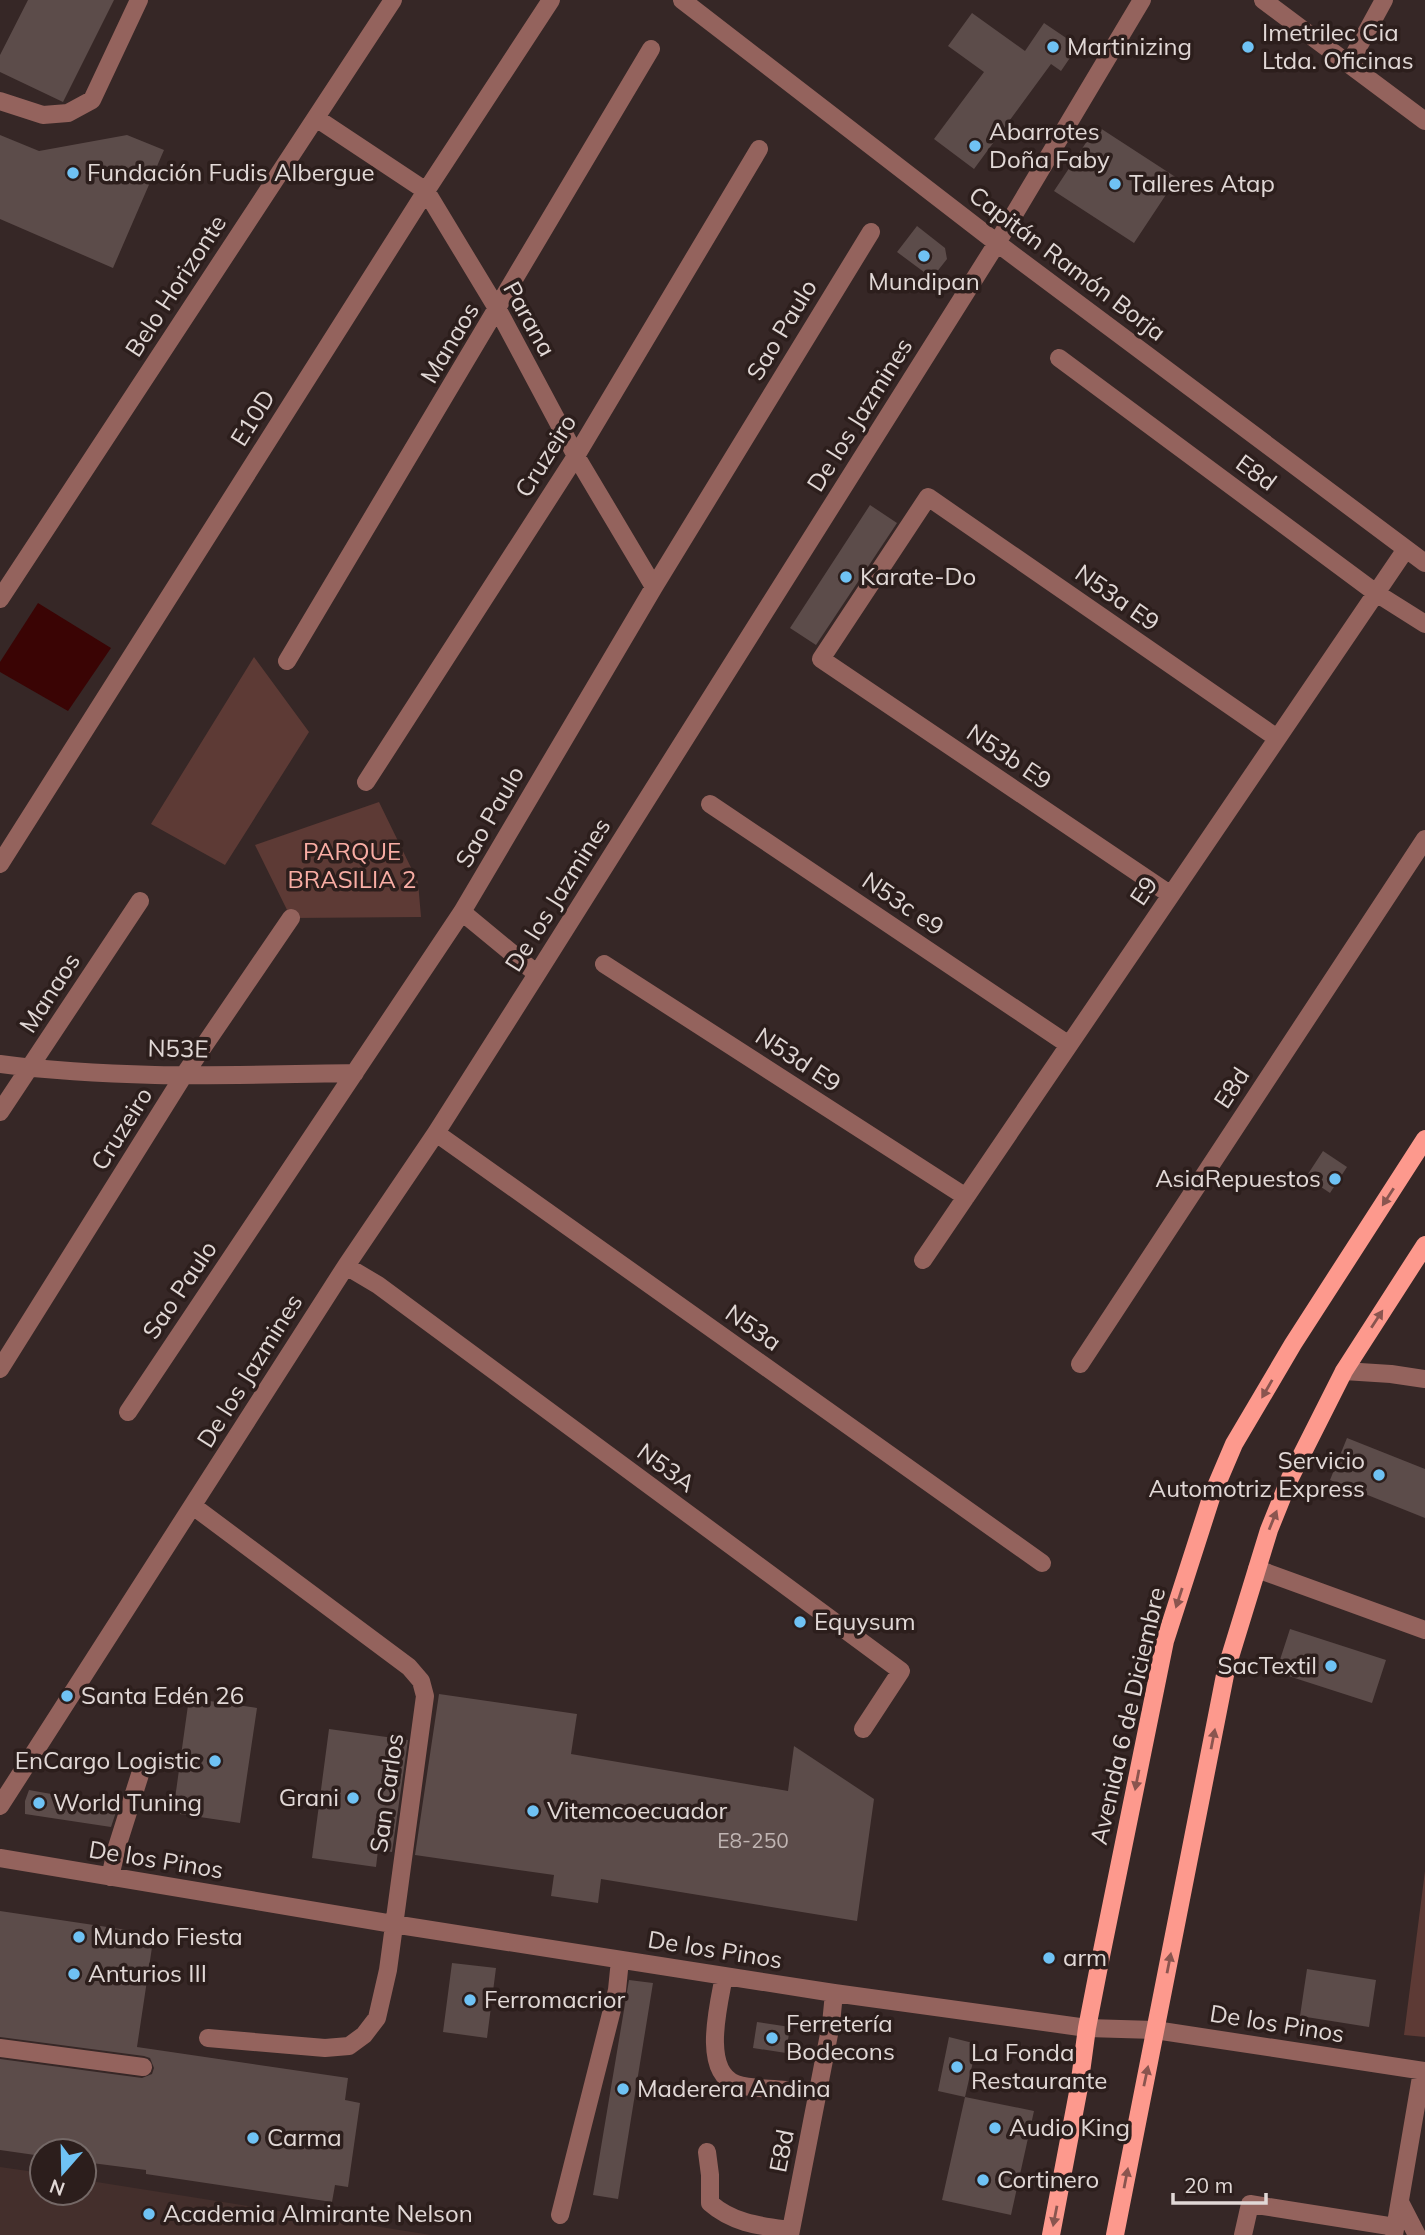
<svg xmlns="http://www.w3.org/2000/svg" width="1425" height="2235" viewBox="0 0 1425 2235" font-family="Mulish,sans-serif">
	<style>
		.built { fill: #442f2c }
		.green { fill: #5d3a35 }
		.water { fill: #3a0404 }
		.building { fill: #5c4c4a }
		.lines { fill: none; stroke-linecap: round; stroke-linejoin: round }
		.minor { stroke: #94635d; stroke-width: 18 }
		.major { stroke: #fd998d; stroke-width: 18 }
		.oneway { fill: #8a554f }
		.poi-dot { fill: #6fc2f4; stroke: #2c1e1c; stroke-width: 2.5 }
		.labels { text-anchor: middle; stroke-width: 7; stroke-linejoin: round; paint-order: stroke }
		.number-label { font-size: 21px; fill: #c0b5b3 }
		.poi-label { font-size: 24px; fill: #e1d8d6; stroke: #2c1e1c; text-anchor: start }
		.street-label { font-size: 24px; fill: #e1d8d6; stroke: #2c1e1c }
		.park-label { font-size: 24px; fill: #f9ada4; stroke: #2c1e1c }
	</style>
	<rect width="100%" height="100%" fill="#362726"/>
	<path class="built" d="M 0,2167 L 42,2173 L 42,2193 L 84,2193 L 84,2180 L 431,2235 L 0,2235 Z"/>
	<path class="green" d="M 254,657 L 309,732 L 225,865 L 151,824 Z
		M 379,802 L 418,882 L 421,917 L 291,918 L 255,845 Z
		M 1425,1871 L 1425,2037 L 1404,2035 Z"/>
	<path class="water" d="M 38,603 L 111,648 L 68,711 L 0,672 L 0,662 Z"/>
	<path class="building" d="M 28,0 L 114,0 L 63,102 L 0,72 L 0,55 Z
		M 972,13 L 1025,51 L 1044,23 L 1078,46 L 1061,71 L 1051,64 L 974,169 L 934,139 L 984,72 L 948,46 Z
		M 1097,126 L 1177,178 L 1134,243 L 1054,191 Z
		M 0,135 L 39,151 L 127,135 L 164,150 L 113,268 L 0,219 Z
		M 917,226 L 945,248 L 947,259 L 932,278 L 897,252 Z
		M 870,505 L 897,523 L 816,645 L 790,628 Z
		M 1323,1151 L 1347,1167 L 1330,1193 L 1306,1177 Z
		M 1347,1438 L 1425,1469 L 1425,1518 L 1330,1480 Z
		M 1290,1629 L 1386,1660 L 1372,1703 L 1276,1672 Z
		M 439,1694 L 577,1714 L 571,1754 L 788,1791 L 794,1746 L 874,1799 L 857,1921 L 601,1879 L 598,1903 L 551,1896 L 554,1875 L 415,1855 Z
		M 189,1698 L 257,1708 L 240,1823 L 173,1813 Z
		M 329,1729 L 408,1740 L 392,1852 L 378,1850 L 376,1867 L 312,1858 Z
		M 29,1790 L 118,1806 L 111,1827 L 25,1814 L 25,1801 Z
		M 0,1911 L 154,1934 L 137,2047 L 348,2078 L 345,2100 L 360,2103 L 348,2187 L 335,2185 L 332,2202 L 146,2174 L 146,2170 L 84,2162 L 84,2151 L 42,2151 L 42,2156 L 0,2150 L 0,2059 L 142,2078 L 152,2074 L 154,2068 L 150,2058 L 144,2056 L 0,2037 Z
		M 452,1963 L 496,1968 L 487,2038 L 443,2032 Z
		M 1307,1969 L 1376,1980 L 1369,2027 L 1300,2016 Z
		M 629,1980 L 653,1983 L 618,2199 L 593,2195 Z
		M 757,2022 L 790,2027 L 786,2053 L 753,2048 Z
		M 949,2037 L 977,2044 L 965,2097 L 938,2091 Z
		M 965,2097 L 1034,2111 L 1011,2215 L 942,2200 Z"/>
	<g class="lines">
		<path class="minor" d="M 682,0 L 997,243 L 1425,563
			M 1263,0 L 1425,121
			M 1349,64 L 1384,0
			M 0,101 L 43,115 L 68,113 L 92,100 L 139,0
			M 316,118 L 426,191 L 498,310 L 576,456 L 654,587
			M 1059,358 L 1376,593 L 1425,624
			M 0,599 L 393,0
			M 287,661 L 651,49
			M 366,782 L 576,456 L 759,149
			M 710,804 L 1069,1045
			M 0,864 L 426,191 L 551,0
			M 1171,895 L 821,659 L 928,497 L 1277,738
			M 462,912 L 537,974
			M 604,964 L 966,1197
			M 0,1064 C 117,1080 237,1075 355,1073
			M 0,1112 L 140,901
			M 436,1133 L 1042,1563
			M 923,1260 L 1406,549
			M 346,1266 L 378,1285 L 901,1671 L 863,1729
			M 1080,1364 L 1425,839
			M 0,1369 L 184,1075 L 291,918
			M 1344,1371 L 1391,1374 L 1425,1379
			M 128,1412 L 462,912 L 654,587 L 871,232
			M 193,1506 L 409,1667 L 421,1681 L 425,1696 L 388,1970 L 377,2018 L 364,2035 L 349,2046 L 325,2048 L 208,2038
			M 1257,1569 L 1425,1630
			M 0,1806 L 346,1266 L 436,1133 L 537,974 L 997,243 L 1142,0
			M 0,1858 L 393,1924 L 834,1993 L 1087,2028 L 1155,2030 L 1425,2071
			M 110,1877 L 117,1847 L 143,1765
			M 724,1976 C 719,2004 701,2071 736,2084 C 750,2089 770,2088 785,2090
			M 0,2048 L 143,2067
			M 707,2152 L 710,2175 L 710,2203 C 734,2224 761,2226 791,2230
			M 1400,2202 L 1417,2235
			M 560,2215 L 617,1990 L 620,1960
			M 790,2235 L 831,2024 L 834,1993
			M 1243,2235 L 1250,2204 L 1395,2227
			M 1394,2235 L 1422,2071"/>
		<path class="major" d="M 1051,2235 L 1079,2087 L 1087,2028 L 1101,1956 L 1165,1641 L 1211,1498 L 1234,1444 L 1293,1344 L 1425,1139
			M 1115,2235 L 1226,1670 L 1269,1530 L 1290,1478 L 1344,1371 L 1425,1245"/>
	</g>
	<defs><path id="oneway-solid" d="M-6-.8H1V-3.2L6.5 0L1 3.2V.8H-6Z" transform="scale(1.75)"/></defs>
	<g class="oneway">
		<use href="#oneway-solid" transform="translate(1388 1197) rotate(123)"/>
		<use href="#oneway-solid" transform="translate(1377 1319) rotate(-57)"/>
		<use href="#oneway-solid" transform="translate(1267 1389) rotate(120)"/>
		<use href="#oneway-solid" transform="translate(1273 1520) rotate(-68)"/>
		<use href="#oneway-solid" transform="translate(1179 1598) rotate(108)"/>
		<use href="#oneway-solid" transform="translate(1213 1739) rotate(-79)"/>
		<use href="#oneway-solid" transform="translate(1137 1780) rotate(101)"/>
		<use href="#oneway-solid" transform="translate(1169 1963) rotate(-79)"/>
		<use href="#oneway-solid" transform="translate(1146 2076) rotate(-78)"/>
		<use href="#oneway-solid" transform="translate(1126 2178) rotate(-79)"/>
		<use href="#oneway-solid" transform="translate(1055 2216) rotate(101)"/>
	</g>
	<g class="poi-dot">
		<circle cx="1053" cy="47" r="7"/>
		<circle cx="1248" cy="47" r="7"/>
		<circle cx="975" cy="146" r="7"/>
		<circle cx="73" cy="173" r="7"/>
		<circle cx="1115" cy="184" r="7"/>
		<circle cx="924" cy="256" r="7"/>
		<circle cx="846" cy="577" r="7"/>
		<circle cx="1335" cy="1179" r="7"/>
		<circle cx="1379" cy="1475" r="7"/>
		<circle cx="800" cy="1622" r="7"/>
		<circle cx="1331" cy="1666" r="7"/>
		<circle cx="67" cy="1696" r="7"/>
		<circle cx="215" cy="1761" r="7"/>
		<circle cx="353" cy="1798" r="7"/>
		<circle cx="39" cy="1803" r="7"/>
		<circle cx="533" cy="1811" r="7"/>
		<circle cx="79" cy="1937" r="7"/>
		<circle cx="1049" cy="1958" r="7"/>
		<circle cx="74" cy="1974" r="7"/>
		<circle cx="470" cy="2000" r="7"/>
		<circle cx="772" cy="2038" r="7"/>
		<circle cx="957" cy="2067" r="7"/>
		<circle cx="623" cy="2089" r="7"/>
		<circle cx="995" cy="2128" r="7"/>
		<circle cx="253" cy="2138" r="7"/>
		<circle cx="983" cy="2180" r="7"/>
		<circle cx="149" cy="2214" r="7"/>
	</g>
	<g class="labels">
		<g class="number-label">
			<text x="753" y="1848">E8-250</text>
		</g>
		<g class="poi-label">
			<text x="1262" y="41">Imetrilec Cia<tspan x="1262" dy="28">Ltda. Oficinas</tspan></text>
			<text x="1067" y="55">Martinizing</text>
			<text x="989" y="140">Abarrotes<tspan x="989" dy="28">Doña Faby</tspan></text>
			<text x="87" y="181">Fundación Fudis Albergue</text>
			<text x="1129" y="192">Talleres Atap</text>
			<text x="924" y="290" text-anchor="middle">Mundipan</text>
			<text x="860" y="585">Karate-Do</text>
			<text x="1321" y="1187" text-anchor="end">AsiaRepuestos</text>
			<text x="1365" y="1469" text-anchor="end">Servicio<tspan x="1365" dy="28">Automotriz Express</tspan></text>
			<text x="814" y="1630">Equysum</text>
			<text x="1317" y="1674" text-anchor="end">SacTextil</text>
			<text x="81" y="1704">Santa Edén 26</text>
			<text x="201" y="1769" text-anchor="end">EnCargo Logistic</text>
			<text x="339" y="1806" text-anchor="end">Grani</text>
			<text x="53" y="1811">World Tuning</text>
			<text x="547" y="1819">Vitemcoecuador</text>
			<text x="93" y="1945">Mundo Fiesta</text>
			<text x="1063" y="1966">arm</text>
			<text x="88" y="1982">Anturios III</text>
			<text x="484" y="2008">Ferromacrior</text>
			<text x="786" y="2032">Ferretería<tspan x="786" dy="28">Bodecons</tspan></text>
			<text x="971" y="2061">La Fonda<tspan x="971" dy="28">Restaurante</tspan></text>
			<text x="637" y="2097">Maderera Andina</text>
			<text x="1009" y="2136">Audio King</text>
			<text x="267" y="2146">Carma</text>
			<text x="997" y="2188">Cortinero</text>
			<text x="163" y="2222">Academia Almirante Nelson</text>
		</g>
		<g class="street-label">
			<text transform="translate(1067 264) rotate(37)" y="8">Capitán Ramón Borja</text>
			<text transform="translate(176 286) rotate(-57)" y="8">Belo Horizonte</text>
			<text transform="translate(529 319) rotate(61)" y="8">Parana</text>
			<text transform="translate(782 330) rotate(-59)" y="8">Sao Paulo</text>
			<text transform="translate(450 343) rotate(-59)" y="8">Manaos</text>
			<text transform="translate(860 415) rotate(-58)" y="8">De los Jazmines</text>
			<text transform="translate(253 418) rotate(-58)" y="8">E10D</text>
			<text transform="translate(546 456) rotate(-58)" y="8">Cruzeiro</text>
			<text transform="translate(1256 473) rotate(36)" y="8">E8d</text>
			<text transform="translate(1117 598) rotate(35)" y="8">N53a E9</text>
			<text transform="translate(1009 757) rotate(34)" y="8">N53b E9</text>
			<text transform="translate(490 817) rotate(-60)" y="8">Sao Paulo</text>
			<text transform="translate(1144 891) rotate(-56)" y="8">E9</text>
			<text transform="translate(558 895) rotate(-58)" y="8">De los Jazmines</text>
			<text transform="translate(903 904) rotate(34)" y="8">N53c e9</text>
			<text transform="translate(50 993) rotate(-57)" y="8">Manaos</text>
			<text transform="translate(178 1049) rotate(1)" y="8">N53E</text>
			<text transform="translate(798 1060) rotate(33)" y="8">N53d E9</text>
			<text transform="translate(1232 1088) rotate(-57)" y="8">E8d</text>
			<text transform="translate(122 1129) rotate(-58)" y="8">Cruzeiro</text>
			<text transform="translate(180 1290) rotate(-56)" y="8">Sao Paulo</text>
			<text transform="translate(753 1328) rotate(35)" y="8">N53a</text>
			<text transform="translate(250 1371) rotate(-58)" y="8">De los Jazmines</text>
			<text transform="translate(666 1468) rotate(36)" y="8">N53A</text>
			<text transform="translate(1128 1716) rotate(-77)" y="8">Avenida 6 de Diciembre</text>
			<text transform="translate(387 1793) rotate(-82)" y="8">San Carlos</text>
			<text transform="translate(156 1860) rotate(9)" y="8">De los Pinos</text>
			<text transform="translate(715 1950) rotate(9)" y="8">De los Pinos</text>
			<text transform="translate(1277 2024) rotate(9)" y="8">De los Pinos</text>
			<text transform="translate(782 2151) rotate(-79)" y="8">E8d</text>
		</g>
		<g class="park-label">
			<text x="352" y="860">PARQUE<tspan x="352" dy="28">BRASILIA 2</tspan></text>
		</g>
	</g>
	<g transform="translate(63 2172) rotate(200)"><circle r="33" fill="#2c1e1c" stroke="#746866" stroke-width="2"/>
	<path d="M0-5L12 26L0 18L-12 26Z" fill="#6fc2f4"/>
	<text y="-10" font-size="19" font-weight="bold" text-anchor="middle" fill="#e1d8d6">N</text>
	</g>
	<path d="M1173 2193v10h93v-10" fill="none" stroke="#e1d8d6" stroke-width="3.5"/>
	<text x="1184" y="2193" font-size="21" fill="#e1d8d6" stroke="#2c1e1c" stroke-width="5" paint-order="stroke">20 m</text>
</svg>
